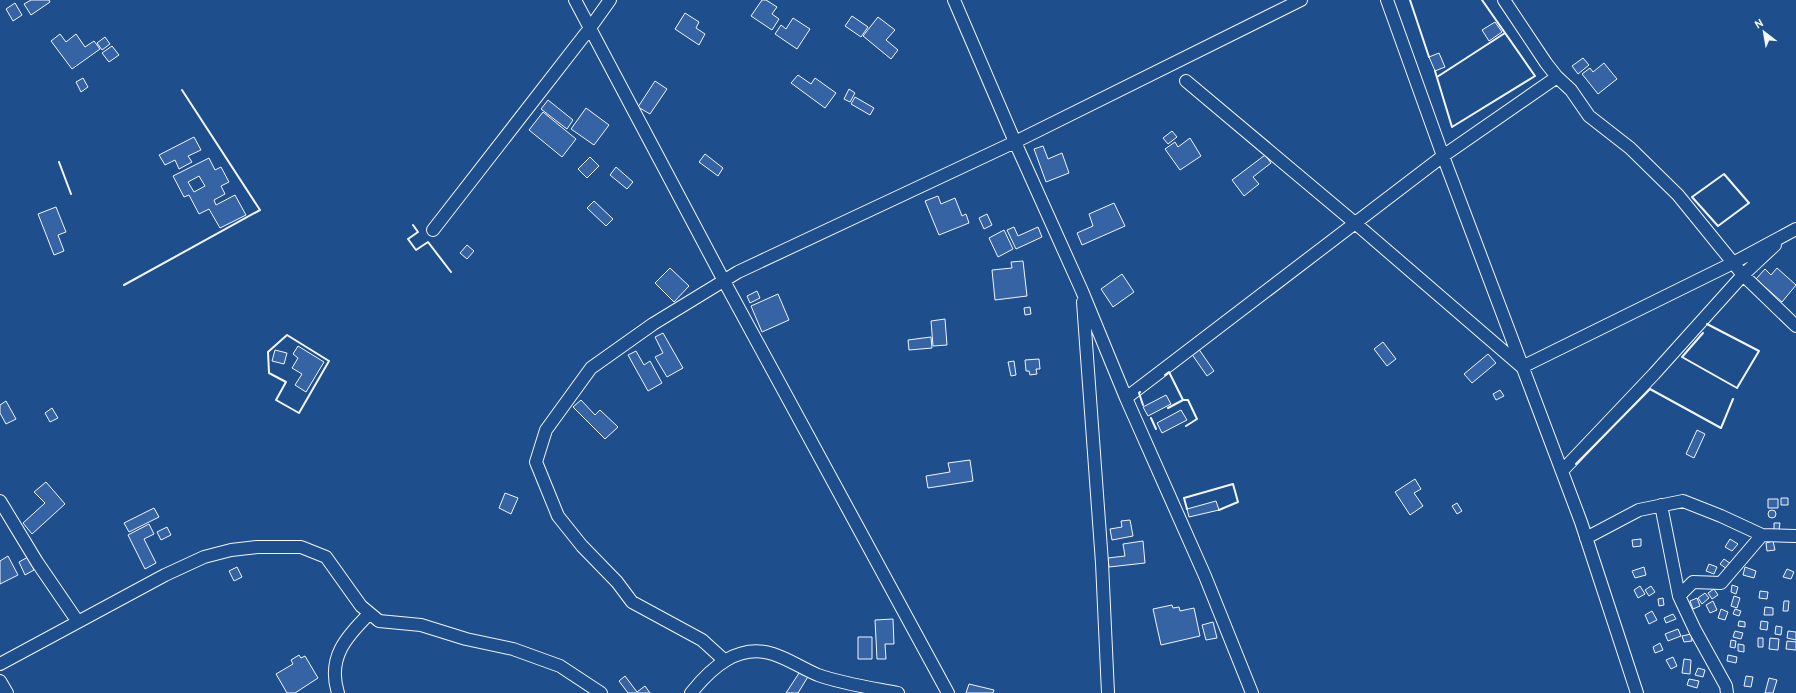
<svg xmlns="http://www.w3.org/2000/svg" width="1796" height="693" viewBox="0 0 1796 693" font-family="Overpass,sans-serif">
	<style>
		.building { fill: #3563a3; stroke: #f2f6ff; fill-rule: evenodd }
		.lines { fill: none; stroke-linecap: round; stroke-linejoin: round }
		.minor-casing { stroke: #f2f6ff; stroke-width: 14 }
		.minor { stroke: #1f4e8c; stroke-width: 12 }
		.wall { stroke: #f2f6ff; stroke-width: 2 }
	</style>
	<rect width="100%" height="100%" fill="#1f4e8c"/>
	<path class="building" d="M 31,0 L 49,0 L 50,2 L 31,15 L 24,4 Z
		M 762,0 L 766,0 L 777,7 L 772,14 L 779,19 L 772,30 L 751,16 Z
		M 15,3 L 22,15 L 13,21 L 6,9 Z
		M 685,13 L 699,22 L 696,28 L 705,34 L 699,45 L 675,29 Z
		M 852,16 L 868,27 L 861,37 L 845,26 Z
		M 878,17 L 895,30 L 886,40 L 898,50 L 891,59 L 863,36 Z
		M 793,18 L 810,29 L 797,49 L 775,34 L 781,25 L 786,29 Z
		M 1495,22 L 1502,32 L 1489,41 L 1482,30 Z
		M 60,34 L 66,42 L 76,34 L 85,47 L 94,41 L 100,49 L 72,69 L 51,41 Z
		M 105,37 L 110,44 L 102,50 L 97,43 Z
		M 112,46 L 119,55 L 109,62 L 102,53 Z
		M 1439,53 L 1445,67 L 1435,71 L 1429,57 Z
		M 1583,58 L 1589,65 L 1578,74 L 1572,66 Z
		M 1604,63 L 1617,79 L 1598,94 L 1582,74 L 1590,68 L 1593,72 Z
		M 798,75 L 811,84 L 815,78 L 836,93 L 825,108 L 791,83 Z
		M 83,78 L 88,87 L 81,92 L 76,82 Z
		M 655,81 L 667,89 L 650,114 L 638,107 Z
		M 849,89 L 855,93 L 850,102 L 844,99 Z
		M 855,97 L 874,108 L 870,115 L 851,104 Z
		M 548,100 L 573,120 L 567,129 L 541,109 Z
		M 586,108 L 609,125 L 594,145 L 571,129 Z
		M 543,112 L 576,139 L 562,157 L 529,130 Z
		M 1172,131 L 1177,137 L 1168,144 L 1163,138 Z
		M 194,137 L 201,150 L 188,156 L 192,162 L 179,169 L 175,160 L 165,165 L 159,155 Z
		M 1190,138 L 1201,156 L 1180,170 L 1165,149 L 1175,142 L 1178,147 Z
		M 1043,146 L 1048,159 L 1062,153 L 1069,173 L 1046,182 L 1034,149 Z
		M 705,154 L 723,168 L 718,176 L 699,162 Z
		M 1265,155 L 1271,163 L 1253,177 L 1259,184 L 1244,196 L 1232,180 Z
		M 590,157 L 599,166 L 587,178 L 578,169 Z
		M 209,158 L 215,170 L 221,167 L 229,182 L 221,186 L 225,194 L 214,200 L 216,205 L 235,195 L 246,215 L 220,228 L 209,209 L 199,214 L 189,195 L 184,197 L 173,176 ZM 199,176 L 205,186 L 194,192 L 188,182 Z
		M 616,167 L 633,182 L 627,189 L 610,175 Z
		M 938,196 L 941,204 L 955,198 L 962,216 L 966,214 L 969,223 L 939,235 L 925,201 Z
		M 594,201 L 613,219 L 606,226 L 587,208 Z
		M 1114,203 L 1125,226 L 1082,245 L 1077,233 L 1093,226 L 1089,214 Z
		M 56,207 L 66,232 L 58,235 L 64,251 L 54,255 L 38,214 Z
		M 987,214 L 992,225 L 984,229 L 979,218 Z
		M 1014,227 L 1018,236 L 1038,227 L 1042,237 L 1016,249 L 1007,230 Z
		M 1004,230 L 1013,249 L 998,257 L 989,238 Z
		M 467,245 L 474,251 L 467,259 L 460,253 Z
		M 1023,261 L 1027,296 L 995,300 L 992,270 L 1012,268 L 1011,262 Z
		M 670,268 L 689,286 L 674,302 L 655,283 Z
		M 1777,268 L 1796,285 L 1782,302 L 1756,279 L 1765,269 L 1771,275 Z
		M 1122,274 L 1134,292 L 1113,307 L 1101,289 Z
		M 757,291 L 760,298 L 750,303 L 747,296 Z
		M 778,294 L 789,320 L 762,332 L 751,306 Z
		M 1030,307 L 1031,314 L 1025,315 L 1024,308 Z
		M 945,319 L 947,345 L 933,346 L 931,321 Z
		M 663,333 L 683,368 L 667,377 L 655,357 L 663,353 L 655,337 Z
		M 931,337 L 932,348 L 909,350 L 908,340 Z
		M 1383,342 L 1396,359 L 1387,366 L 1374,349 Z
		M 298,346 L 324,362 L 306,392 L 295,385 L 302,374 L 292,368 L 298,358 L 293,354 Z
		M 1198,348 L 1214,371 L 1207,376 L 1191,353 Z
		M 275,350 L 287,353 L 284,364 L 272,361 Z
		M 636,351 L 644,365 L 650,361 L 662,383 L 648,391 L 628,355 Z
		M 1488,354 L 1496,363 L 1472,383 L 1464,374 Z
		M 1039,359 L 1040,369 L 1036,369 L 1037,374 L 1030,375 L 1029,371 L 1026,371 L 1025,360 Z
		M 1014,361 L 1016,375 L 1011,376 L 1008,362 Z
		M 1500,390 L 1504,396 L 1496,400 L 1493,394 Z
		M 1166,395 L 1171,404 L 1148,416 L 1143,407 Z
		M 581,400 L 595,415 L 600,410 L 618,427 L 605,439 L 573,407 Z
		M 6,401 L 16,419 L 6,424 L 0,413 L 0,405 Z
		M 52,408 L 58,418 L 50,422 L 45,413 Z
		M 1181,410 L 1187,420 L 1162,433 L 1157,423 Z
		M 1697,430 L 1705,434 L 1694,458 L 1686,454 Z
		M 970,460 L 973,481 L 928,488 L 926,476 L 950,472 L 948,463 Z
		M 1415,479 L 1421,489 L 1414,493 L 1423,506 L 1410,515 L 1395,492 Z
		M 46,482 L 65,504 L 32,534 L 23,523 L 45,503 L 34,492 Z
		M 505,493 L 518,498 L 511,514 L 499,508 Z
		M 1781,498 L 1788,498 L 1788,505 L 1781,505 Z
		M 1768,499 L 1778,499 L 1778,508 L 1768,508 Z
		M 1216,501 L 1219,510 L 1189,517 L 1187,509 Z
		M 1457,503 L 1462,511 L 1457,514 L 1452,506 Z
		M 154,508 L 159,517 L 129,532 L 124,523 Z
		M1768 514a4 4 0 1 1 8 0a4 4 0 1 1-8 0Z
		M 1130,520 L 1133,536 L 1112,540 L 1110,529 L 1122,527 L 1121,521 Z
		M 1774,523 L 1780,523 L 1779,530 L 1774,530 Z
		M 149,524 L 154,534 L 144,539 L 156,563 L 145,569 L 128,535 Z
		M 167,527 L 171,535 L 161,540 L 157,532 Z
		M 1641,539 L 1641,546 L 1633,547 L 1632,540 Z
		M 1730,539 L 1738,544 L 1732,551 L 1725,547 Z
		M 1143,541 L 1145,563 L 1109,567 L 1108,558 L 1125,556 L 1123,544 Z
		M 1773,541 L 1775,550 L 1767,551 L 1766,543 Z
		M 8,556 L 18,575 L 0,584 L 0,561 Z
		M 28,557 L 34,570 L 25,575 L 19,562 Z
		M 1724,559 L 1731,564 L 1727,569 L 1720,564 Z
		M 1709,564 L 1717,567 L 1714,574 L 1706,571 Z
		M 237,567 L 242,577 L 234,581 L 229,571 Z
		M 1644,567 L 1646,575 L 1635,578 L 1632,571 Z
		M 1745,567 L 1756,571 L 1754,578 L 1743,575 Z
		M 1787,569 L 1794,572 L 1791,579 L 1783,577 Z
		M 1732,585 L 1738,587 L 1736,594 L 1731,592 Z
		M 1640,586 L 1645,594 L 1638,598 L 1634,590 Z
		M 1651,586 L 1655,592 L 1649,596 L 1645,590 Z
		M 1714,589 L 1718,595 L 1712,599 L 1708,593 Z
		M 1760,591 L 1768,592 L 1767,599 L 1759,598 Z
		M 1705,593 L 1709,598 L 1702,604 L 1698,598 Z
		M 1734,596 L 1740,598 L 1737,608 L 1731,606 Z
		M 1663,598 L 1664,605 L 1659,606 L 1658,599 Z
		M 1697,598 L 1700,606 L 1693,609 L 1690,601 Z
		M 1713,601 L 1717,610 L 1710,613 L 1706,605 Z
		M 1784,601 L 1789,601 L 1788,611 L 1783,611 Z
		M 1172,605 L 1173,608 L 1179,607 L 1180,611 L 1194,608 L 1200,636 L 1161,645 L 1153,609 Z
		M 1765,607 L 1773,608 L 1773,615 L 1764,615 Z
		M 1721,609 L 1728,612 L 1725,620 L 1718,618 Z
		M 1735,609 L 1741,611 L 1739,616 L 1733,614 Z
		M 1652,611 L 1657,620 L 1649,624 L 1645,615 Z
		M 1673,614 L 1676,619 L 1666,623 L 1664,618 Z
		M 893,619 L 894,644 L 885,644 L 886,659 L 877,659 L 875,620 Z
		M 1739,621 L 1745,622 L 1745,627 L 1738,626 Z
		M 1761,621 L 1768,622 L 1767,630 L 1760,629 Z
		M 1213,622 L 1217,638 L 1206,640 L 1202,625 Z
		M 1776,626 L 1782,627 L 1781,635 L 1775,634 Z
		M 1678,629 L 1681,636 L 1668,641 L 1665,634 Z
		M 1735,631 L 1743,633 L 1741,639 L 1733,637 Z
		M 1788,631 L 1796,632 L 1796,640 L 1787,638 Z
		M 1691,634 L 1692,641 L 1684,642 L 1682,636 Z
		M 858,637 L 872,637 L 872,659 L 858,659 Z
		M 1758,638 L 1763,638 L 1763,647 L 1758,647 Z
		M 1770,638 L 1779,639 L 1778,650 L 1769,649 Z
		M 1731,640 L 1736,641 L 1735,648 L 1730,647 Z
		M 1787,641 L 1796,642 L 1796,650 L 1786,649 Z
		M 1660,643 L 1663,650 L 1655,653 L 1653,647 Z
		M 1738,644 L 1744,645 L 1744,652 L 1738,651 Z
		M 299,655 L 301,658 L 305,656 L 318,678 L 295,693 L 287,693 L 276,674 L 293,664 L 291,660 Z
		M 1728,655 L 1737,657 L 1736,663 L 1727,661 Z
		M 1673,657 L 1677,666 L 1671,669 L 1666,660 Z
		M 1684,659 L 1691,660 L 1690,674 L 1682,673 Z
		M 1698,668 L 1705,670 L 1703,677 L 1695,675 Z
		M 801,670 L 809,675 L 798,693 L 786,693 Z
		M 625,676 L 637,692 L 645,686 L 650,693 L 628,693 L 619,681 Z
		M 1746,676 L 1753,677 L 1751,687 L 1744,686 Z
		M 1769,678 L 1777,680 L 1773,693 L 1765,693 Z
		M 1689,679 L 1699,681 L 1697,688 L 1687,685 Z
		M 969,684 L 994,690 L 993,693 L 966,693 Z"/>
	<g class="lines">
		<g class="minor-casing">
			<path id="minor" d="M 575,0 L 724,281 L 948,693
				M 954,0 L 1015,142 L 1082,291 L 1126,398 L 1205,576 L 1252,693
				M 1387,0 L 1443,156 L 1581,522 L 1637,693
				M 1504,0 L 1546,63 L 1557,77 L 1571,90 L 1589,116 L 1630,148 L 1678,195 L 1743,275 L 1796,326
				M 1186,81 L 1355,223 L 1522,367 L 1733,263 L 1796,229
				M 433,230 L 590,28 L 610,0
				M 1083,302 L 1102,563 L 1108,693
				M 1126,398 L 1443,156 L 1557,77
				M 1562,471 L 1654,374 L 1743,275 L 1775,245
				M 0,501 L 37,562 L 78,622
				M 1661,505 L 1679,596 L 1695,630 L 1726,686 L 1727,693
				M 1586,538 L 1639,510 L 1683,501 L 1721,516 L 1762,535 L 1796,536
				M 1679,596 L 1693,582 L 1721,583 L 1762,535
				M 724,660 L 702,640 L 632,602 L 617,582 L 582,546 L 558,516 L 536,462 L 546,430 L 591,368 L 653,324 L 738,272 L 1015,142 L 1301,0
				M 0,664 L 165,575 L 204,557 L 231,550 L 257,547 L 301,547 L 326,557 L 361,606 L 379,621 L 421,625 L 466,639 L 513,649 L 560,666 L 601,693
				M 0,681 L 7,693
				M 338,693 C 327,658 346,637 369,614
				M 691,693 C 711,668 738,643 773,654 C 789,659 803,669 818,675 C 843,684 872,688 898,693"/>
		</g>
		<use href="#minor" class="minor"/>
		<path class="wall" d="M 1410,0 L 1429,57
			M 1435,71 L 1452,127 L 1535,76 L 1482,0
			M 1437,77 L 1505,33
			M 59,162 L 71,194
			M 1724,174 L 1749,203 L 1718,226 L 1692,197 Z
			M 413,225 L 418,232 L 408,239 L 416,250 L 428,242 L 451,272
			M 124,285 L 260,210 L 182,90
			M 1703,333 L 1682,357 L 1737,388 L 1759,351 L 1707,324
			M 287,335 L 329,361 L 299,413 L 276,400 L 286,382 L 269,373 L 268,352 Z
			M 1165,375 L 1169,372 L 1183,400 L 1168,408
			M 1140,392 L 1139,393 L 1143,405
			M 1183,400 L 1188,400 L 1197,419 L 1186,426
			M 1151,418 L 1156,429
			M 1576,464 L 1650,389 L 1721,428 L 1733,399
			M 1187,509 L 1184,498 L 1233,484 L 1238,502 L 1219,510"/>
	</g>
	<g transform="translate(1764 32) rotate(329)" stroke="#1f4e8c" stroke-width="3" paint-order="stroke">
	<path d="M0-3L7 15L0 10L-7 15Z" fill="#f2f6ff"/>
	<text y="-6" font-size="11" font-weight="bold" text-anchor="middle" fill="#f2f6ff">N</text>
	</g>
</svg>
